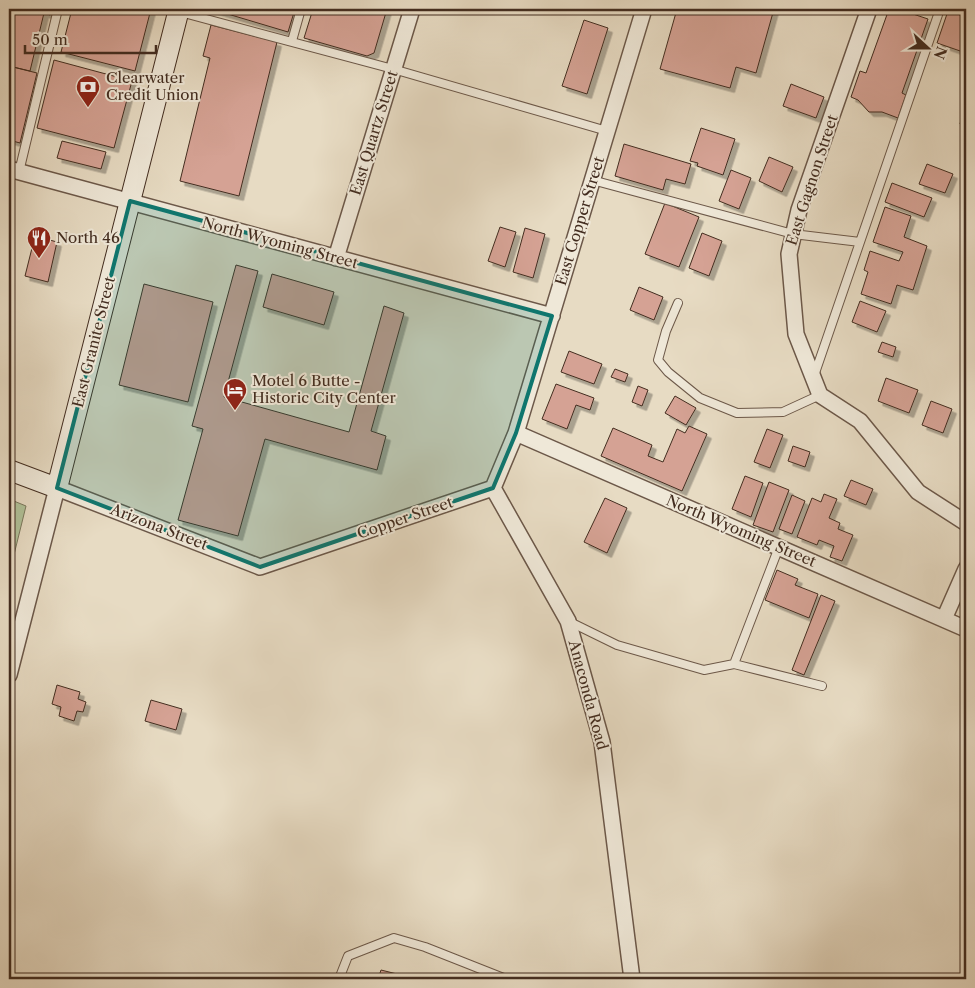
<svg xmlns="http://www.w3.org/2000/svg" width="975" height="988" viewBox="0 0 975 988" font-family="'Libre Caslon Text',serif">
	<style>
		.green { fill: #b0c198; stroke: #7a775c }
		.building { fill: #d5a294; stroke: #432d20; filter: url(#shadow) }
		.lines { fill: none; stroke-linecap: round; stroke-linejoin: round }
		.lane-casing { stroke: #6c5849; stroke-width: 10 }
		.street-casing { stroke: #6c5849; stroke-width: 18 }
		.secondary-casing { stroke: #432d20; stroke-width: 22 }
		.lane { stroke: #efe8d8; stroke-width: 8 }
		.street { stroke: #efe8d8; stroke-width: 15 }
		.secondary { stroke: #efe8d8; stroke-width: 20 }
		.marked { fill: #0f766e; fill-opacity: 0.2; stroke: #0f766e; stroke-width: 4; stroke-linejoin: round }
		.labels { text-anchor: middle; stroke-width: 4; stroke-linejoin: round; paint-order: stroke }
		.poi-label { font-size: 15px; fill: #432d20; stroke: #efe8d8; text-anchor: start }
		.street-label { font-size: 15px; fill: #432d20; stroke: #efe8d8 }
	</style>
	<defs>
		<filter id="shadow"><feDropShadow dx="4.5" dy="4.5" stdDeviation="0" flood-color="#0004"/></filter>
	</defs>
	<rect width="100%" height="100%" fill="#e7dbc3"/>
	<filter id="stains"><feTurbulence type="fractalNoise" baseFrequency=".004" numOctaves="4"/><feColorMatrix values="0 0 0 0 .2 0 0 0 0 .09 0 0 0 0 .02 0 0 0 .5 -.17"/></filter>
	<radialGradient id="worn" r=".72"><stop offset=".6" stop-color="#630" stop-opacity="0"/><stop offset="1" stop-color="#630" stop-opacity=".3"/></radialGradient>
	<path class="green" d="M 9,499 L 26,506 L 9,575 Z"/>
	<path class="building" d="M 9,9 L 52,9 L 50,15 L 44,13 L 30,71 L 9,66 Z
		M 72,9 L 151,9 L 135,71 L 61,52 Z
		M 211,9 L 295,9 L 288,32 Z
		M 313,9 L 387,9 L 374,53 L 367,56 L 304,38 Z
		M 677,9 L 774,9 L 756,73 L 736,67 L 730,88 L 660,69 Z
		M 889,9 L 898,9 L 928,19 L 902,93 L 906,95 L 898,118 L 882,112 L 869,112 L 858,100 L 851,97 L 860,71 L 866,73 Z
		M 948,11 L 963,16 L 966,13 L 966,53 L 937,43 Z
		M 584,20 L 608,28 L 587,94 L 562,86 Z
		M 211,25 L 277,42 L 239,196 L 180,181 L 210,58 L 203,56 Z
		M 54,60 L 132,81 L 114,148 L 37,128 Z
		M 9,66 L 37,73 L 20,143 L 9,140 Z
		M 791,84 L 824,97 L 816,118 L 783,106 Z
		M 966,101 L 966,126 L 960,124 Z
		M 701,128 L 735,139 L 723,175 L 697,166 L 698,163 L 690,161 Z
		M 62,141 L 106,152 L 101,169 L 57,158 Z
		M 624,144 L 691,164 L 685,184 L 666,179 L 663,190 L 615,176 Z
		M 769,157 L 793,167 L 782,192 L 759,181 Z
		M 927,164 L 953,174 L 945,193 L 919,184 Z
		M 731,170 L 751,178 L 739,209 L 719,201 Z
		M 892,183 L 932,198 L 924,217 L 885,202 Z
		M 665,203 L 699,217 L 679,267 L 645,254 Z
		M 885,207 L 911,216 L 904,237 L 927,246 L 913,290 L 897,285 L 891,304 L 861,294 L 868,272 L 864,270 L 870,251 L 899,261 L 903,252 L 873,242 Z
		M 500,227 L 516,232 L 505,267 L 488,261 Z
		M 525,228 L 545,234 L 533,278 L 513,272 Z
		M 702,233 L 722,241 L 709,276 L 689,268 Z
		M 35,236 L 57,242 L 48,282 L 25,276 Z
		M 236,265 L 258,271 L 224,397 L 349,432 L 384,306 L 404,313 L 371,431 L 386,436 L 377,470 L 265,439 L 238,536 L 178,520 L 203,429 L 192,426 Z
		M 272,274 L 334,292 L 324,325 L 263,307 Z
		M 144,284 L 213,302 L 188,402 L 119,385 Z
		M 639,287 L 663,297 L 654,320 L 630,310 Z
		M 860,301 L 886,311 L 877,332 L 852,322 Z
		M 882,342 L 896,347 L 893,357 L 878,352 Z
		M 569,351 L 602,364 L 594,384 L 561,372 Z
		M 615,369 L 628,374 L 625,382 L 611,377 Z
		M 886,378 L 918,390 L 909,413 L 878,401 Z
		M 556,384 L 594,398 L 590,410 L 576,405 L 567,429 L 542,419 Z
		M 638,386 L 648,390 L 642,406 L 632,402 Z
		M 675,396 L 696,408 L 686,425 L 665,413 Z
		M 931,401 L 952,409 L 943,433 L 922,425 Z
		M 689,426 L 707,434 L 682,491 L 601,456 L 613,428 L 652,445 L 648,456 L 663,462 L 677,429 L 685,433 Z
		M 767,429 L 783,435 L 770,468 L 754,462 Z
		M 793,446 L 810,452 L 805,467 L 788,461 Z
		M 745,476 L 763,483 L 751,517 L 732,509 Z
		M 851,480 L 873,489 L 866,505 L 844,496 Z
		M 769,482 L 789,490 L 773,532 L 753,525 Z
		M 824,494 L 837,499 L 829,518 L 840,523 L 838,529 L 853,535 L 842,561 L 830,557 L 834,546 L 819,540 L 817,545 L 797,537 L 812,498 L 821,502 Z
		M 792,495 L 805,501 L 792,534 L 779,529 Z
		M 605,498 L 627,508 L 607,553 L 584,542 Z
		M 777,570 L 798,579 L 795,585 L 818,594 L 809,618 L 765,600 Z
		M 821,595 L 835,601 L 804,675 L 792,670 Z
		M 57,685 L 80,692 L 78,699 L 86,702 L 83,712 L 77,711 L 74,721 L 59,716 L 61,707 L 52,704 Z
		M 151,700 L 182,709 L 176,730 L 145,721 Z
		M 381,970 L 417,979 L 378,979 Z"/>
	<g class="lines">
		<g class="lane-casing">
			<path id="lane" d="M 180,12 L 393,69 L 607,131
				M 292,41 L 301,9
				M 19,172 L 58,9
				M 592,180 L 793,234 L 860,242
				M 678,303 L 666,331 L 658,360 L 668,372 L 700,398 L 737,413 L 783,412 L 820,395
				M 814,376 L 940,9
				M 568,621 L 617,645 L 704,670 L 734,664 L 779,547
				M 734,664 L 822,686
				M 339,979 L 348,956 L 394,938 L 425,947 L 506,979"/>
		</g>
		<g class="street-casing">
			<path id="street" d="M 869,9 L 799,210 L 789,254 L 796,334 L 820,395 L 860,421 L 918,492 L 966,523
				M 9,169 L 552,316
				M 336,258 L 412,9
				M 516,433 L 966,629
				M 493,488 L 568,621 L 602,742 L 632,979
				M 944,619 L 966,569
				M 9,675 L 57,488 L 260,567 L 493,488 L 516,433 L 644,9"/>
		</g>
		<g class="secondary-casing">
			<path id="secondary" d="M 9,470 L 57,488 L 179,9"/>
		</g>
		<use href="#lane" class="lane"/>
		<use href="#street" class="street"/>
		<use href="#secondary" class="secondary"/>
	</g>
	<path class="marked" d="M 130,201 L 552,316 L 516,433 L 493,488 L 260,567 L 57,488 Z"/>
	<defs>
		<g id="bank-pin" transform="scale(1.25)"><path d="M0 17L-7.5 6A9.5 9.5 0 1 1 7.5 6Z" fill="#8f2418" stroke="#efe8d8"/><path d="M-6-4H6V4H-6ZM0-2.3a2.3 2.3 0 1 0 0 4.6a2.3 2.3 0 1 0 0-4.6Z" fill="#fff"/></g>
		<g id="restaurant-pin" transform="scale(1.25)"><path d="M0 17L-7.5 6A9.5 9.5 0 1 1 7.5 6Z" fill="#8f2418" stroke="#efe8d8"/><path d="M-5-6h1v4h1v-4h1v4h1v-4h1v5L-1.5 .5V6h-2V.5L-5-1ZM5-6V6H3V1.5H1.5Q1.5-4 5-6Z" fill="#fff"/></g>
		<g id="hotel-pin" transform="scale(1.25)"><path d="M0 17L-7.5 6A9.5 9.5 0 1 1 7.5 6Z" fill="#8f2418" stroke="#efe8d8"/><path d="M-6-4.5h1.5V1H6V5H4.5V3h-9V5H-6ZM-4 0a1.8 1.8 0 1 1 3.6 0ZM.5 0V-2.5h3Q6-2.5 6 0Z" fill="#fff"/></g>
	</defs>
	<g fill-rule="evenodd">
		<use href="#bank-pin" x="88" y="87"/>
		<use href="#restaurant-pin" x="39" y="238"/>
		<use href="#hotel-pin" x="235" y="390"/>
	</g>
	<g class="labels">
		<g class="poi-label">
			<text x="106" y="83">Clearwater<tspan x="106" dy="17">Credit Union</tspan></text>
			<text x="56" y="243">North 46</text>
			<text x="252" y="386">Motel 6 Butte -<tspan x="252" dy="17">Historic City Center</tspan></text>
		</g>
		<g class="street-label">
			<text transform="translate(374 133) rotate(-73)" y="5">East Quartz Street</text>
			<text transform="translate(812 180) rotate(-72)" y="5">East Gagnon Street</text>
			<text transform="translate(580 221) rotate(-73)" y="5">East Copper Street</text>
			<text transform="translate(280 243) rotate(15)" y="5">North Wyoming Street</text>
			<text transform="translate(94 342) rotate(-76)" y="5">East Granite Street</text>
			<text transform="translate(405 518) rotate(-19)" y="5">Copper Street</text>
			<text transform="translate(159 527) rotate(21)" y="5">Arizona Street</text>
			<text transform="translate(741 531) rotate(23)" y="5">North Wyoming Street</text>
			<text transform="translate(588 695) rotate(75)" y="5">Anaconda Road</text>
		</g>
	</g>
	<rect width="975" height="988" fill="none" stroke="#e7dbc3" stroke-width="30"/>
	<rect x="10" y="10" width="955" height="968" fill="none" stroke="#432d20" stroke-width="2.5"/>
	<rect x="15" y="15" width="945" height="958" fill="none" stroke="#432d20"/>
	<g transform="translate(928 48) rotate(111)" stroke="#efe8d8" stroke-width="4" paint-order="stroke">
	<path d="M0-4L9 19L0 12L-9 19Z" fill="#432d20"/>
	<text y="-8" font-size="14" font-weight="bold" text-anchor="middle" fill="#432d20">N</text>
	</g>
	<path d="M25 45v8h131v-8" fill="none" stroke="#432d20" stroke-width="2.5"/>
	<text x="32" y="45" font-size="15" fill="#432d20" stroke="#efe8d8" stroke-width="4" paint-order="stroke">50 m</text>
	<rect width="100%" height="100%" filter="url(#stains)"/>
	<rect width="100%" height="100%" fill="url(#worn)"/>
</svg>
